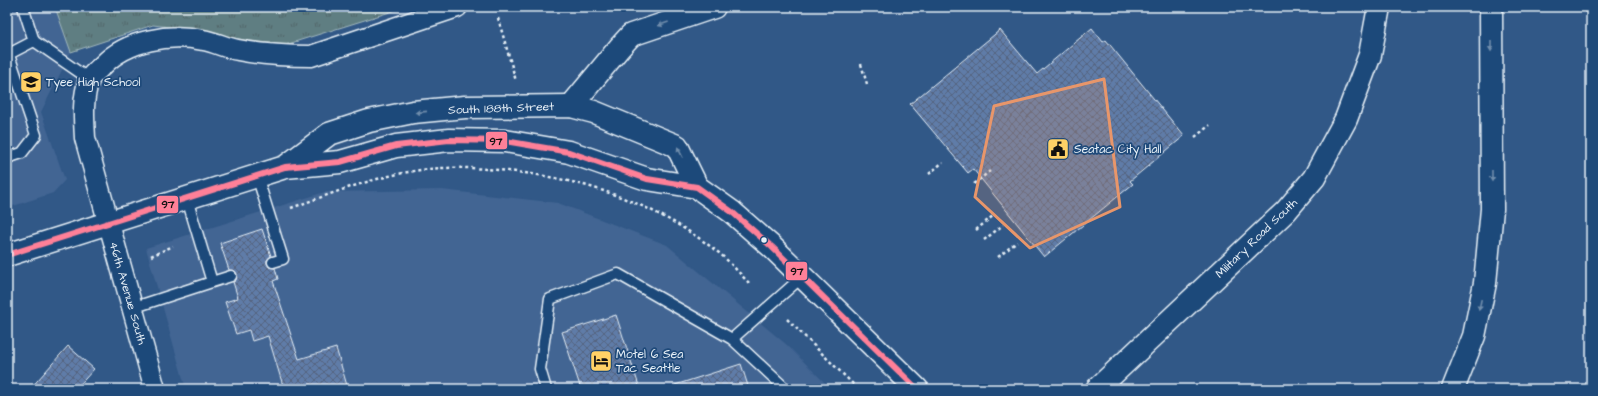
<svg xmlns="http://www.w3.org/2000/svg" width="1598" height="396" viewBox="0 0 1598 396" font-family="'Architects Daughter',sans-serif">
	<style>
		.built { fill: #426593 }
		.park { fill: url(#park-tufts); stroke: #a3b8bd }
		.building { fill: url(#building-cross-hatch); stroke: #e8f1f8 }
		.lines { fill: none; stroke-linecap: round; stroke-linejoin: round }
		.lane-casing { stroke: #e8f1f8; stroke-width: 13 }
		.street-casing { stroke: #e8f1f8; stroke-width: 23 }
		.secondary-casing { stroke: #e8f1f8; stroke-width: 25 }
		.primary-casing { stroke: #e8f1f8; stroke-width: 25 }
		.highway-casing { stroke: #e8f1f8; stroke-width: 25 }
		.path { stroke: #e8f1f8; stroke-width: 2.5; stroke-dasharray: 3 3; stroke-linecap: butt }
		.lane { stroke: #1f4a7a; stroke-width: 10 }
		.street { stroke: #1f4a7a; stroke-width: 20 }
		.secondary { stroke: #1f4a7a; stroke-width: 22 }
		.primary { stroke: #1f4a7a; stroke-width: 22 }
		.highway { stroke: #1f4a7a; stroke-width: 22 }
		.bus-1-casing { stroke: #1f4a7a; stroke-width: 9 }
		.bus-1 { stroke: #ff8098; stroke-width: 6 }
		.oneway { fill: #6f8dac }
		.marked { fill: #e8966a; fill-opacity: 0.2; stroke: #e8966a; stroke-width: 3; stroke-linejoin: round }
		.bus-dot { fill: #e8f1f8; stroke: #1f4a7a; stroke-width: 1.5 }
		.labels { text-anchor: middle; stroke-width: 3.5; stroke-linejoin: round; paint-order: stroke }
		.poi-label { font-size: 12px; fill: #e8f1f8; stroke: #1f4a7a; text-anchor: start }
		.street-label { font-size: 12px; fill: #e8f1f8; stroke: #1f4a7a }
		.line-badge { stroke: #1f4a7a; stroke-width: 1.5 }
		.pale-badge-label { font-size: 11px; text-anchor: middle; font-weight: bold; fill: #111 }
	</style>
	<defs>
		<pattern id="park-tufts" width="24" height="20" patternUnits="userSpaceOnUse"><rect width="24" height="20" fill="#5e7e82"/><path d="M3 7l-1-3M5 7V3M7 7l1-3M15 17l-1-3M17 17v-4M19 17l1-3" fill="none" stroke="#536669"/></pattern>
		<pattern id="building-cross-hatch" width="8" height="8" patternUnits="userSpaceOnUse"><rect width="8" height="8" fill="#5f7ba8"/><path d="M0 0l8 8M0 8l8-8" fill="none" stroke="#54647e"/></pattern>
	</defs>
	<rect width="100%" height="100%" fill="#315887"/>
	<filter id="ink" filterUnits="userSpaceOnUse"><feTurbulence type="fractalNoise" baseFrequency=".025" numOctaves="2"/><feDisplacementMap in="SourceGraphic" scale="8" xChannelSelector="R" yChannelSelector="G"/><feConvolveMatrix kernelMatrix="1 2 1 2 8 2 1 2 1" color-interpolation-filters="sRGB"/></filter>
	<g filter="url(#ink)">
		<path class="built" d="M 7,7 L 55,7 L 71,52 L 41,112 L 65,180 L 53,193 L 7,208 Z
			M 442,190 L 558,203 L 667,245 L 787,345 L 831,389 L 186,389 L 146,248 L 325,192 Z"/>
		<path class="park" d="M 55,7 L 406,7 L 285,45 L 244,40 L 195,30 L 153,25 L 71,52 Z"/>
		<path class="building" d="M 1092,28 L 1103,42 L 1106,40 L 1184,136 L 1130,181 L 1133,184 L 1044,257 L 973,169 L 968,173 L 910,104 L 1000,30 L 1037,74 Z
			M 262,229 L 271,256 L 267,260 L 267,263 L 269,267 L 275,268 L 278,279 L 273,281 L 299,359 L 336,348 L 348,389 L 284,389 L 268,336 L 252,341 L 249,330 L 236,334 L 225,302 L 238,298 L 233,282 L 236,280 L 237,274 L 235,271 L 229,270 L 220,243 Z
			M 616,315 L 640,389 L 581,389 L 562,332 Z
			M 68,346 L 94,369 L 76,389 L 30,389 Z
			M 741,364 L 749,389 L 675,389 L 675,385 Z"/>
		<g class="lines">
			<g class="lane-casing">
				<path id="lane" d="M 23,7 L 34,41 L 89,79
					M 7,55 L 34,41
					M 7,158 L 22,153 L 36,135 L 9,55
					M 257,176 L 283,259 L 273,262
					M 212,282 L 231,276
					M 132,308 L 212,282 L 187,199
					M 732,339 L 802,277
					M 546,389 L 540,369 L 550,299 L 618,274 L 732,339 L 786,389"/>
			</g>
			<g class="street-casing">
				<path id="street" d="M 155,389 L 85,138 C 84,119 82,99 89,80 C 91,75 99,69 103,65 C 127,40 170,33 203,40 C 215,42 226,48 238,50 C 262,55 287,56 311,56 L 457,7"/>
			</g>
			<g class="secondary-casing">
				<path id="secondary" d="M 1097,389 L 1286,211 L 1314,178 L 1346,119 L 1370,55 L 1379,7"/>
			</g>
			<g class="primary-casing">
				<path id="primary" d="M 285,167 L 329,134 L 369,121 L 413,112 L 465,107 L 571,106 L 594,112 L 677,146 L 697,187
					M 7,255 L 285,167 L 340,162 L 396,146 L 449,140 L 505,141 L 569,152 L 647,179 L 697,187 L 732,212 L 772,247 L 917,389"/>
			</g>
			<g class="highway-casing">
				<path id="highway" d="M 571,106 L 620,47 L 631,35 L 714,7
					M 1453,389 L 1474,336 L 1485,283 L 1492,209 L 1491,7"/>
			</g>
			<path class="path" d="M 498,18 L 516,81
				M 861,64 L 867,84
				M 1195,137 L 1210,125
				M 929,174 L 943,162
				M 974,184 L 990,171
				M 291,208 C 333,193 376,176 421,170 C 450,166 479,168 508,171 C 586,179 657,204 719,253 C 730,262 739,273 749,283
				M 976,230 L 994,215
				M 984,240 L 1003,225
				M 151,256 L 173,246
				M 998,257 L 1017,242
				M 787,319 L 858,389"/>
			<use href="#lane" class="lane"/>
			<use href="#street" class="street"/>
			<use href="#secondary" class="secondary"/>
			<use href="#primary" class="primary"/>
			<use href="#highway" class="highway"/>
			<g class="bus-1-casing">
				<path id="bus-1" d="M 7,255 L 285,167 L 340,162 L 396,146 L 449,140 L 505,141 L 569,152 L 647,179 L 697,187 L 732,212 L 772,247 L 917,389"/>
			</g>
			<use href="#bus-1" class="bus-1"/>
		</g>
		<defs><path id="oneway-solid" d="M-6-.8H1V-3.2L6.5 0L1 3.2V.8H-6Z"/></defs>
		<g class="oneway">
			<use href="#oneway-solid" transform="translate(663 24) rotate(161)"/>
			<use href="#oneway-solid" transform="translate(1491 46) rotate(90)"/>
			<use href="#oneway-solid" transform="translate(421 112) rotate(174)"/>
			<use href="#oneway-solid" transform="translate(680 152) rotate(-117)"/>
			<use href="#oneway-solid" transform="translate(1492 176) rotate(90)"/>
			<use href="#oneway-solid" transform="translate(1480 305) rotate(102)"/>
		</g>
	</g>
	<path class="marked" d="M 1104,79 L 1120,207 L 1030,248 L 975,197 L 994,106 Z"/>
	<defs>
		<g id="school-square" transform="scale(1.15)"><rect x="-9" y="-9" width="18" height="18" rx="4" fill="#ffd166" stroke="#1f4a7a"/><path d="M0-5L7-2L0 1L-7-2ZM-4 1L0 2.5L4 1V4Q0 6-4 4Z" fill="#111"/></g>
		<g id="civic-square" transform="scale(1.15)"><rect x="-9" y="-9" width="18" height="18" rx="4" fill="#ffd166" stroke="#1f4a7a"/><path d="M-.6-6.5H3V-4.5H.6V-3L4-1V1h2V6H-6V1h2V-1L-.6-3ZM-1.2 2.5V6h2.4V2.5Z" fill="#111"/></g>
		<g id="hotel-square" transform="scale(1.15)"><rect x="-9" y="-9" width="18" height="18" rx="4" fill="#ffd166" stroke="#1f4a7a"/><path d="M-6-4.5h1.5V1H6V5H4.5V3h-9V5H-6ZM-4 0a1.8 1.8 0 1 1 3.6 0ZM.5 0V-2.5h3Q6-2.5 6 0Z" fill="#111"/></g>
	</defs>
	<g fill-rule="evenodd">
		<use href="#school-square" x="31" y="82"/>
		<use href="#civic-square" x="1058" y="149"/>
		<use href="#hotel-square" x="601" y="361"/>
	</g>
	<circle class="bus-dot" cx="764" cy="240" r="3.5"/>
	<g class="labels">
		<g class="poi-label">
			<text x="46" y="86">Tyee High School</text>
			<text x="1074" y="153">Seatac City Hall</text>
			<text x="616" y="358">Motel 6 Sea<tspan x="616" dy="14">Tac Seattle</tspan></text>
		</g>
		<g class="street-label">
			<text transform="translate(501 108) rotate(-2)" y="4">South 188th Street</text>
			<text transform="translate(1256 238) rotate(-44)" y="4">Military Road South</text>
			<text transform="translate(128 293) rotate(74)" y="4">46th Avenue South</text>
		</g>
	</g>
	<g class="line-badge">
		<rect x="485" y="131" width="23" height="19" rx="4" fill="#ff8098"/>
		<rect x="156" y="195" width="23" height="19" rx="4" fill="#ff8098"/>
		<rect x="785" y="261" width="23" height="20" rx="4" fill="#ff8098"/>
	</g>
	<g class="pale-badge-label">
		<text x="496" y="145">97</text>
		<text x="168" y="208">97</text>
		<text x="797" y="275">97</text>
	</g>
	<rect width="1598" height="396" fill="none" stroke="#1f4a7a" stroke-width="24"/>
	<rect x="12" y="12" width="1574" height="372" fill="none" stroke="#e8f1f8" stroke-width="1.5" filter="url(#ink)"/>
</svg>
